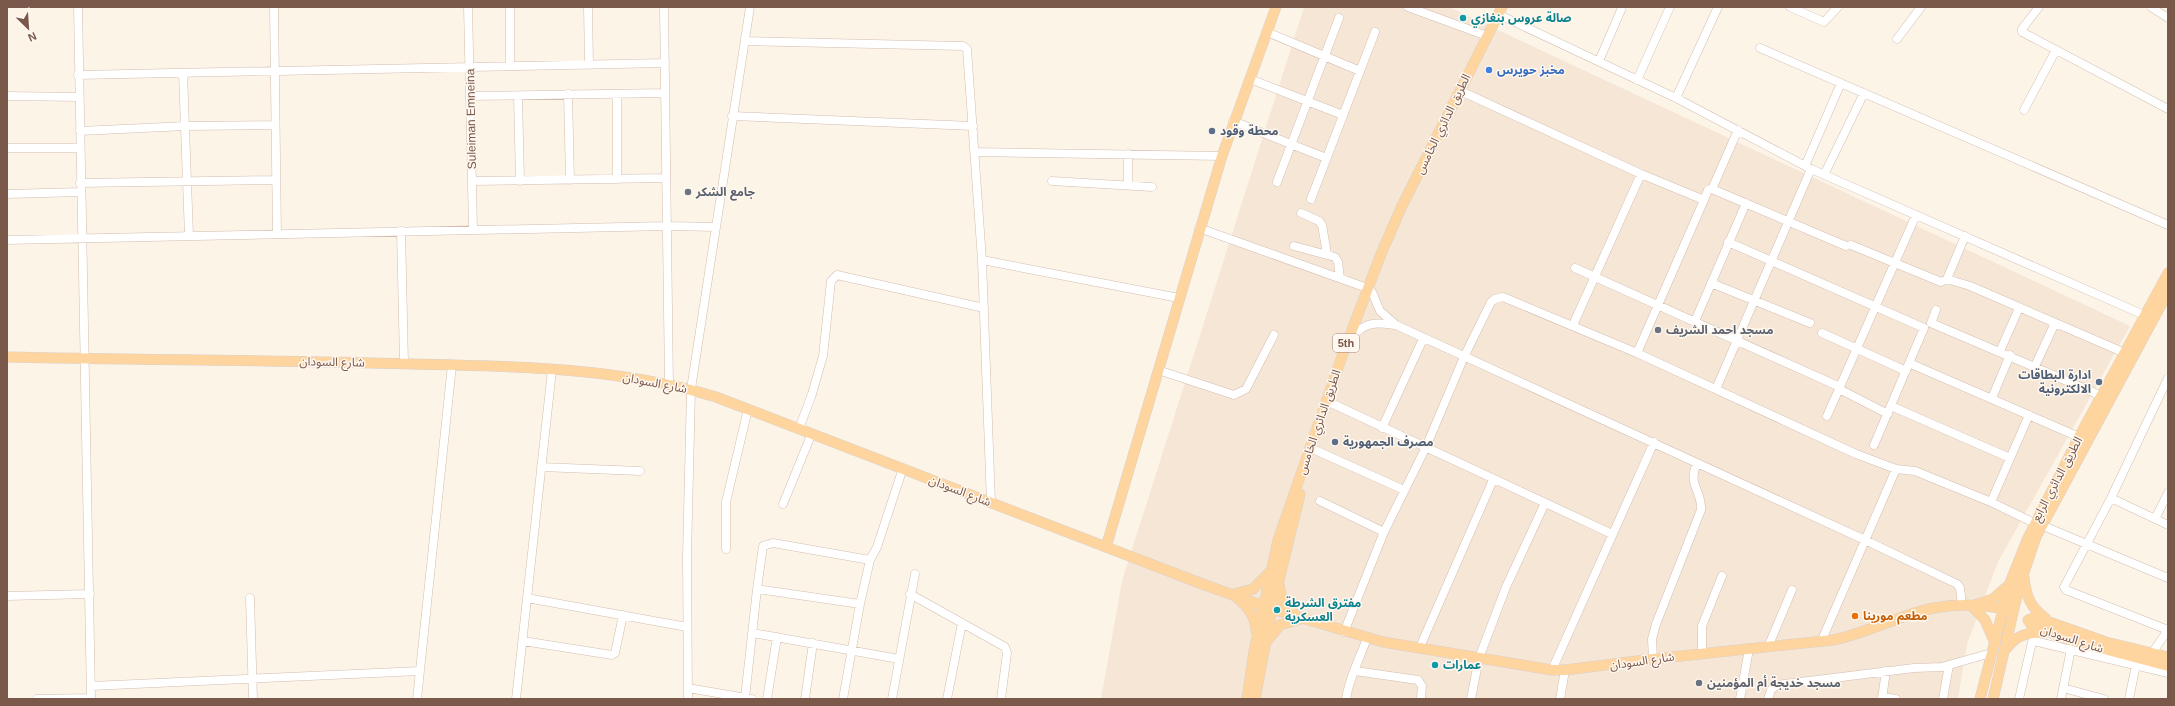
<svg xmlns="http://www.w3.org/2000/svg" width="2175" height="706" viewBox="0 0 2175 706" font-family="Arial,'Noto Sans Arabic',sans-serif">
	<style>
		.residential { fill: #f6e6d6 }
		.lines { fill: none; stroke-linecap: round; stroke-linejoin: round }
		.minor-casing { stroke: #d3bdb0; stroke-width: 9 }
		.major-casing { stroke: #dad0cc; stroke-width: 11 }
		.minor { stroke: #fff; stroke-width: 8 }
		.major { stroke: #fed59f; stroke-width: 10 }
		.culture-dot { fill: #0f9aa8; stroke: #fff8f0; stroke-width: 1.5 }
		.shop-dot { fill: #3f7fe0; stroke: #fff8f0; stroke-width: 1.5 }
		.service-dot { fill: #5c6f8a; stroke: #fff8f0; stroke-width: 1.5 }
		.worship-dot { fill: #6b7280; stroke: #fff8f0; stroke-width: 1.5 }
		.food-dot { fill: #e8710a; stroke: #fff8f0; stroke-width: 1.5 }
		.labels { text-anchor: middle; stroke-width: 3; stroke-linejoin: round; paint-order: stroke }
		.shield { fill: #fff8f0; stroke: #a2887c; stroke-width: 1 }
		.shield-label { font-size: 11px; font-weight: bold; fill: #7a584a }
		.culture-label { font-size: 12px; font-weight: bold; fill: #0d838f; stroke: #fff8f0; text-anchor: start }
		.shop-label { font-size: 12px; font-weight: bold; fill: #366cbe; stroke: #fff8f0; text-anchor: start }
		.street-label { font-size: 12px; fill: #7a584a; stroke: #fff8f0 }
		.service-label { font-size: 12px; font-weight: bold; fill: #4e5e75; stroke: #fff8f0; text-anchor: start }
		.worship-label { font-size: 12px; font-weight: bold; fill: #5b616d; stroke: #fff8f0; text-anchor: start }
		.food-label { font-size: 12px; font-weight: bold; fill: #c56008; stroke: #fff8f0; text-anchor: start }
	</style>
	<rect width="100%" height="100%" fill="#fdf4e8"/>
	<path class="residential" d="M 1304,7 L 1449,7 L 2130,326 L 1998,562 L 1967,644 L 1958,699 L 1101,699 L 1122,581 Z"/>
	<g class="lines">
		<g class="minor-casing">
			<path id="minor" d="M 78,7 L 91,699
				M 274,7 L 277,234
				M 468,7 L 473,230
				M 510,7 L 510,65
				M 588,7 L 589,65
				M 664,7 L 669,385
				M 1408,7 L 1487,36
				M 1790,7 L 1824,22 L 1838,7
				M 2039,7 L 2022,29 L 2022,32 L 2168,109
				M 2151,7 L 2168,18
				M 1504,17 L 1676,98 L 1811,169 L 2144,315
				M 1267,32 L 1360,71
				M 1897,39 L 1921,7
				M 745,41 L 963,46 L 967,49 L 982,260 L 991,503
				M 1760,48 L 2168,225
				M 1599,61 L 1621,10
				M 183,73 L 189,236
				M 78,75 L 665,63
				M 1250,79 L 1343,115
				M 1637,80 L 1670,7
				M 1465,93 L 1641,174 L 1704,200
				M 568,94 L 570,180
				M 617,94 L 617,179
				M 7,96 L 78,97
				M 470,96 L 665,93
				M 518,96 L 520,181
				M 1676,98 L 1718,7
				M 2024,110 L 2056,50
				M 732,116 L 973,126
				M 1233,121 L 1326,158
				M 80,131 L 186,126 L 275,125
				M 7,148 L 80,148
				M 975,152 L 1222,156
				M 1805,166 L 1841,83
				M 1824,175 L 1864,93
				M 472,181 L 665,178
				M 1052,181 L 1152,187
				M 1277,182 L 1339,18
				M 80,183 L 276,180
				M 1128,185 L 1128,154
				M 1712,189 L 1846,246
				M 7,194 L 81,192
				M 1311,199 L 1375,32
				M 1301,213 L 1319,221 L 1322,225 L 1327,254
				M 1199,228 L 1367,288
				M 401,231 L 404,363
				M 7,240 L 668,226 L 716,227
				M 1728,242 L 1924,328 L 1874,445
				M 1851,245 L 1941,282 L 1947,279 L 1965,236
				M 1294,246 L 1335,257 L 1338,262 L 1340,278
				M 982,260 L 1179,298
				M 1575,268 L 1840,387
				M 1947,279 L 1970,286 L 2125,353
				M 1711,283 L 1810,323
				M 1372,292 L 1380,311 L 1396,325 L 1865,540 L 1957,584 L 1960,588 L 1962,605
				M 1936,310 L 1931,323 L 2102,396
				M 1695,321 L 1746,203
				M 1573,325 L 1641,174
				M 1357,332 C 1369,321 1380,323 1395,325
				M 1822,333 L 1906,371
				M 2000,351 L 2019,308
				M 1637,353 L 1704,200 L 1708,190 L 1712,189 L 1738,130
				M 1909,363 L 2079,437
				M 2035,366 L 2055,323
				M 1158,370 L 1234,395 L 1246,389 L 1274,335
				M 1716,389 L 1811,169
				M 1839,389 L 1888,414
				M 1992,398 L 2010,355
				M 1331,403 L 1612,534
				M 1891,406 L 2010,458
				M 1827,416 L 1916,215
				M 1382,428 L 1423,339
				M 799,429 L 812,394 L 823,356 L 831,281 L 837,275 L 984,308
				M 1315,450 L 1404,490
				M 541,467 L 640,471
				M 2111,498 L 2168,525
				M 1320,501 L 1384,532
				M 1991,502 L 2029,415
				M 783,504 L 812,433
				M 2155,519 L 2168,493
				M 2041,525 L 2168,578
				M 726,549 L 726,502 L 748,409
				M 757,589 L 763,546 L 773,543 L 870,560
				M 910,594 L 1005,647 L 1007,653 L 1001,699
				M 7,596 L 90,594
				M 250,598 L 253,699
				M 527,598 L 687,627
				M 2168,630 L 2066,590 L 2064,587 L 2111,498 L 2168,378
				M 1344,632 L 1384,532 L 1426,447 L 1464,357 L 1491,302 L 1495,299 L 1503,297 L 1637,353 L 1856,454 L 1896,469 L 1915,471 L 1991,502 L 2034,523
				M 753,633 L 899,659
				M 523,641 L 612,655 L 615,653 L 623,615
				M 1821,642 L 1896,469
				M 1420,647 L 1493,480
				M 1768,647 L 1792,590
				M 1702,653 L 1702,626 L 1722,576
				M 2152,653 L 2168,630
				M 1653,659 L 1652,639 L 1656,624 L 1701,510 C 1702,489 1687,486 1697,463
				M 1552,670 L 1654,442
				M 1355,671 L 1418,680 L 1422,686 L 1421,698
				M 91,686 L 420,671
				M 688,688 L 752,699
				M 2063,688 L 2104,699
				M 1882,697 L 1896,699
				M 745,698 L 757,589 L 860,604
				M 37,699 L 91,698
				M 417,699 L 452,365
				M 516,699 L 552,370
				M 688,699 L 687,557 L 691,389 L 750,7
				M 767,699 L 777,637
				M 805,699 L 813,643
				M 843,699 L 860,604 L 870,560 L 877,547 L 903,468
				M 892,699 L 915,574
				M 947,699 L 962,623
				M 1346,699 C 1349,678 1360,658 1367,638
				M 1471,699 L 1479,658 L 1506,587 L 1545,503
				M 1560,699 L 1565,670
				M 1740,699 L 1749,649
				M 1768,699 L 1771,690 L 1777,685 L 1914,668 L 1942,667 L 1991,653
				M 1882,699 L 1886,671
				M 1943,699 L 1949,665
				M 2019,699 L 2032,642 L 2034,641 L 2168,673
				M 2061,699 L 2071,649
				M 2129,699 L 2136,665"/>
		</g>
		<g class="major-casing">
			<path id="major" d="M 7,357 C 142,360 276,360 411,364 C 512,366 618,367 716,397 L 1197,582 L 1263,606
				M 1106,547 L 1222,156 L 1276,7
				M 2024,577 C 2026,596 2030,607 2045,618
				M 1279,584 C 1280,597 1286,608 1297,616
				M 1234,594 L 1253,589 L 1270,572
				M 1237,598 C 1248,606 1255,616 1256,630
				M 1272,609 L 1383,642 L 1552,670 L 1565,670 L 1653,659 L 1833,640 C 1868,633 1899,615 1934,608 C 1960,603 1988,605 2013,611
				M 1267,641 L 1280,625 L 1300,619
				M 1994,641 L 1985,620 L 1972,606 L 1993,599 L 2009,585
				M 2006,649 C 2016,636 2026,632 2043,633
				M 2168,657 L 2106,642 L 2035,617 L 2028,620 L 2032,626 L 2074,641 L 2168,666
				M 1247,699 L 1254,651 L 1278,540 L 1341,359 L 1381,254 L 1401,208 L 1502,7
				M 1255,699 L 1272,609 L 1300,494
				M 1980,699 L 2010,583 L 2027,540 L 2079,437 L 2168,273
				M 1993,699 L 2019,587 L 2036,537 L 2168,292"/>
		</g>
		<use href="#minor" class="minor"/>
		<use href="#major" class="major"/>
	</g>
	<g class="culture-dot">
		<circle cx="1463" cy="18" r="4"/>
		<circle cx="1277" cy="610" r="4"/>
		<circle cx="1435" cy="665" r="4"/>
	</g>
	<circle class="shop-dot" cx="1489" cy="70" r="4"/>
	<g class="service-dot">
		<circle cx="1212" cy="131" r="4"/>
		<circle cx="2099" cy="382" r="4"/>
		<circle cx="1335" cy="442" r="4"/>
	</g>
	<g class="worship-dot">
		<circle cx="688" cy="192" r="4"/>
		<circle cx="1658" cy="330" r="4"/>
		<circle cx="1699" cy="683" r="4"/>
	</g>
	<circle class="food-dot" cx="1855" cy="616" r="4"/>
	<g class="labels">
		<rect class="shield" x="1333" y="334" width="26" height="18" rx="3"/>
		<g class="shield-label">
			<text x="1346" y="347">5th</text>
		</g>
		<g class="culture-label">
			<text x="1471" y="22">صالة عروس بنغازي</text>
			<text x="1285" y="607">مفترق الشرطة<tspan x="1285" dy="14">العسكرية</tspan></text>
			<text x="1443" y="669">عمارات</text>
		</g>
		<g class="shop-label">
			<text x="1497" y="74">مخبز حويرس</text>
		</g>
		<g class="street-label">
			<text transform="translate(471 119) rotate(-91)" y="4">Suleiman Emneina</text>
			<text transform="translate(1443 124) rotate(-64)" y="4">الطريق الدائري الخامس</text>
			<text transform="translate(332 362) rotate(1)" y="4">شارع السودان</text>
			<text transform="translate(655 383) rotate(11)" y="4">شارع السودان</text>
			<text transform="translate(1319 422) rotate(-71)" y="4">الطريق الدائري الخامس</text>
			<text transform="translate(2057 479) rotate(-62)" y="4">الطريق الدائري الرابع</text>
			<text transform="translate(960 491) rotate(21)" y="4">شارع السودان</text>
			<text transform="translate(2072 639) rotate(18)" y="4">شارع السودان</text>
			<text transform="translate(1642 661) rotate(-8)" y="4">شارع السودان</text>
		</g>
		<g class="service-label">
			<text x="1220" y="135">محطة وقود</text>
			<text x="2091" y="379" text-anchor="end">ادارة البطاقات<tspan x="2091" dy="14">الالكترونية</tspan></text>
			<text x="1343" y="446">مصرف الجمهورية</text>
		</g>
		<g class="worship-label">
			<text x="696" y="196">جامع الشكر</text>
			<text x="1666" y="334">مسجد احمد الشريف</text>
			<text x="1707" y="687">مسجد خديجة أم المؤمنين</text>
		</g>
		<g class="food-label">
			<text x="1863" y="620">مطعم مورينا</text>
		</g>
	</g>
	<rect width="2175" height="706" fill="none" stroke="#7a584a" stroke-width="16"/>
	<g transform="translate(28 28) rotate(155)" stroke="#fff8f0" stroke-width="3" paint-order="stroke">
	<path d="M0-3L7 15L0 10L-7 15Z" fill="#7a584a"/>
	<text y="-6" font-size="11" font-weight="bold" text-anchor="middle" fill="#7a584a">N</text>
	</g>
</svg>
